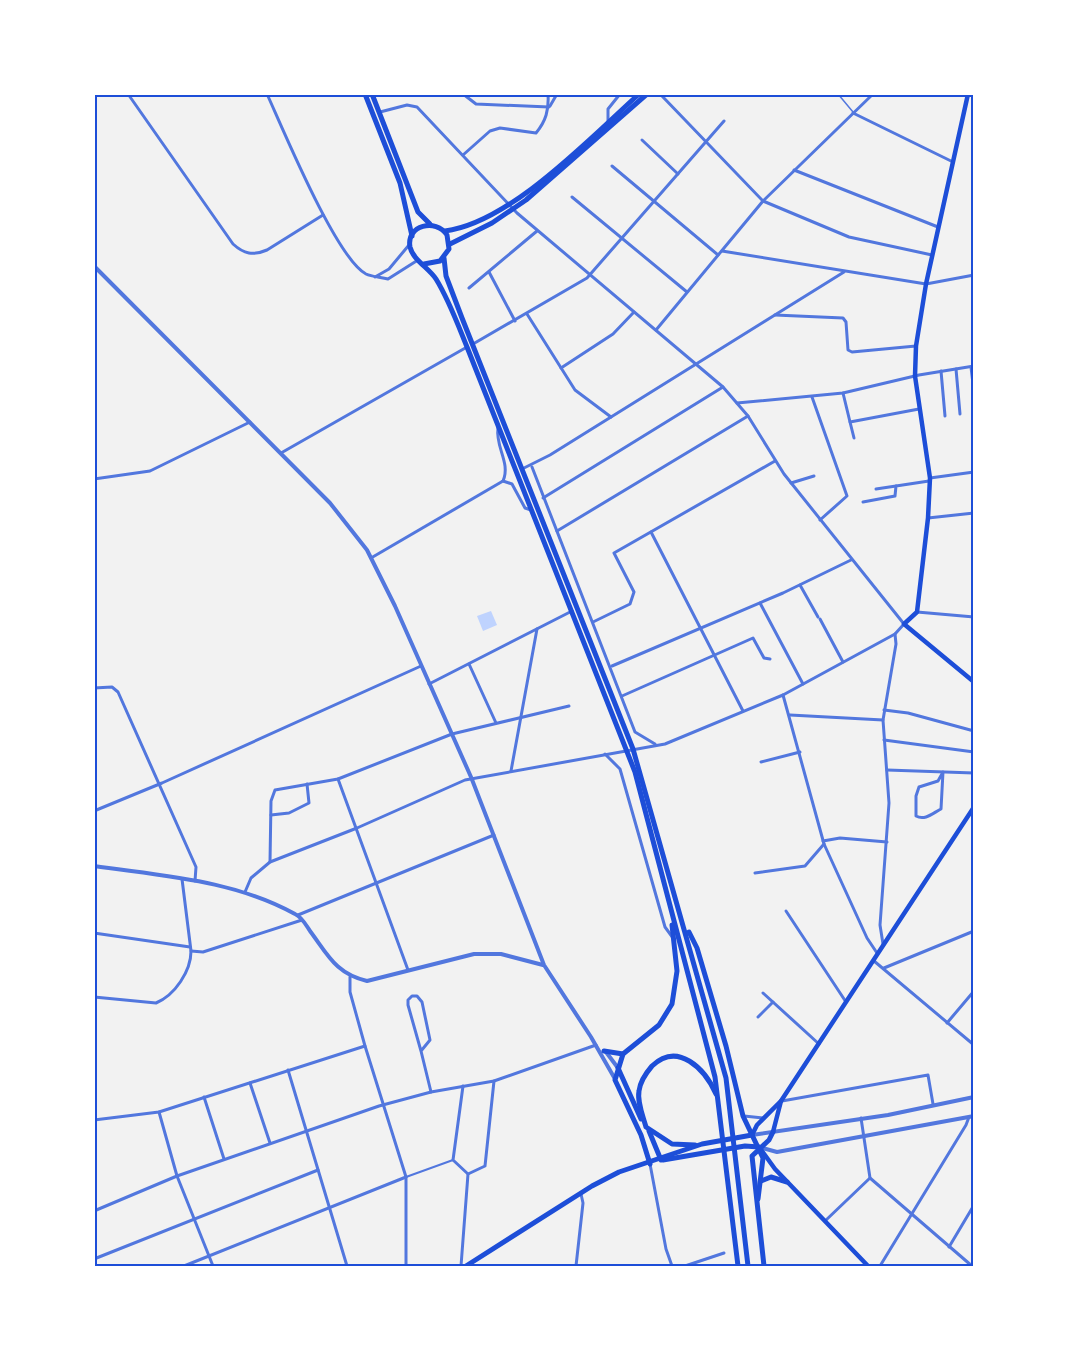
<svg xmlns="http://www.w3.org/2000/svg" width="1068" height="1361" viewBox="0 0 1068 1361" font-family="Montserrat,sans-serif">
	<rect width="100%" height="100%" fill="#f2f2f2"/>
	<path fill="#bfd3fe" d="M491,611L497,625L483,631L477,616Z"/>
	<g fill="none" stroke-linecap="round" stroke-linejoin="round">
		<path stroke="#5277de" stroke-width="1.5" d="M838,94L853,112"/>
		<g stroke="#5277de" stroke-width="2">
			<path d="M406,1177L453,1160"/>
			<path d="M557,1265H576"/>
		</g>
		<g stroke="#5277de" stroke-width="3">
			<path d="M128,94L233,244C244,254 253,256 267,250L323,215"/>
			<path d="M267,94C283,129 336,258 366,274C372,277 381,277 388,279L418,260"/>
			<path d="M463,94L476,104L549,107"/>
			<path d="M662,96L763,201L849,237L932,255"/>
			<path d="M550,106L557,94"/>
			<path d="M853,113L951,161"/>
			<path d="M608,122V109L620,94"/>
			<path d="M642,140L678,174"/>
			<path d="M463,155L490,131L500,128L536,133C546,121 549,110 548,94"/>
			<path d="M612,166L718,255"/>
			<path d="M794,170L938,227"/>
			<path d="M572,197L687,292"/>
			<path d="M722,251L926,284L974,275"/>
			<path d="M489,272L515,321"/>
			<path d="M375,277L389,269L409,245"/>
			<path d="M469,288L537,231"/>
			<path d="M527,314L575,390L611,417"/>
			<path d="M775,315L843,318L846,322L848,350L852,352L916,346"/>
			<path d="M656,330L763,201L873,94"/>
			<path d="M473,344L587,278L724,121"/>
			<path d="M971,367L974,392"/>
			<path d="M561,368L613,334L634,312"/>
			<path d="M956,369L960,414"/>
			<path d="M941,371L945,416"/>
			<path d="M843,393L850,422L919,409"/>
			<path d="M812,397L847,496L820,520"/>
			<path d="M737,403L843,393L919,375L974,366"/>
			<path d="M850,422L854,438"/>
			<path d="M498,428C495,447 511,463 503,481"/>
			<path d="M281,453L467,347"/>
			<path d="M532,467L635,732L655,744"/>
			<path d="M522,469L550,455L844,272"/>
			<path d="M930,478L974,472"/>
			<path d="M94,479L150,471L250,422"/>
			<path d="M503,481L512,484L525,508L531,510"/>
			<path d="M791,483L814,476"/>
			<path d="M876,489L896,486"/>
			<path d="M543,498L723,387"/>
			<path d="M863,502L895,496L896,486L929,481"/>
			<path d="M928,518L974,513"/>
			<path d="M557,531L748,416"/>
			<path d="M651,532L743,711"/>
			<path d="M371,558L503,481"/>
			<path d="M800,585L818,617"/>
			<path d="M760,603L803,684"/>
			<path d="M917,612L974,617"/>
			<path d="M820,619L843,662"/>
			<path d="M593,622L630,604L634,592L614,553L775,461"/>
			<path d="M469,664L496,723"/>
			<path d="M612,666L783,593L851,560"/>
			<path d="M429,684L572,611"/>
			<path d="M94,688L112,687L118,692L196,867L195,881"/>
			<path d="M783,695L824,844L867,938L877,953"/>
			<path d="M622,696L753,638L764,658L770,659"/>
			<path d="M884,710L908,713L974,731"/>
			<path d="M790,715L883,720"/>
			<path d="M884,740L974,752"/>
			<path d="M605,754L620,769L665,927L673,938"/>
			<path d="M761,762L800,752"/>
			<path d="M887,770L974,773"/>
			<path d="M511,771L537,629"/>
			<path d="M943,772L941,809C933,813 925,821 916,816V796L919,787L938,781Z"/>
			<path d="M338,779L408,970"/>
			<path d="M94,811L162,783L421,666"/>
			<path d="M271,815L289,813L309,803L307,784"/>
			<path d="M823,841L840,838L887,842"/>
			<path d="M270,862L271,801L275,790L338,779L452,734L569,706"/>
			<path d="M755,873L805,866L824,844"/>
			<path d="M245,892L251,878L270,862L357,828L465,780L665,744L783,695L895,634L904,624L784,474L748,416L723,387L517,213L417,107L407,105L380,112"/>
			<path d="M786,911L846,1002"/>
			<path d="M298,915L494,835"/>
			<path d="M94,933L190,947"/>
			<path d="M883,944L880,925L889,803L883,720L896,644L895,634"/>
			<path d="M191,951L203,952L302,920"/>
			<path d="M874,961L974,1045"/>
			<path d="M884,968L974,931"/>
			<path d="M350,977V992L365,1046L406,1177V1266"/>
			<path d="M763,993L819,1044"/>
			<path d="M94,997L156,1003C175,995 191,971 191,951L182,879"/>
			<path d="M758,1017L773,1002"/>
			<path d="M947,1023L974,991"/>
			<path d="M421,1051L408,1005V1000L412,996H417L422,1002L430,1040L421,1051L431,1092"/>
			<path d="M288,1070L347,1266"/>
			<path d="M250,1083L270,1143"/>
			<path d="M204,1097L224,1159"/>
			<path d="M782,1101L928,1075L933,1104"/>
			<path d="M159,1112L177,1176L213,1266"/>
			<path d="M744,1116L763,1118"/>
			<path d="M861,1118L870,1178L972,1266"/>
			<path d="M94,1120L159,1112L365,1046"/>
			<path d="M650,1164L666,1249L672,1266"/>
			<path d="M468,1174L485,1166L494,1081"/>
			<path d="M94,1211L177,1176L379,1106L431,1092L494,1081L596,1045"/>
			<path d="M825,1221L870,1178"/>
			<path d="M949,1247L974,1205"/>
			<path d="M94,1259L318,1170"/>
			<path d="M184,1266L406,1177"/>
			<path d="M461,1266L468,1174L453,1160L463,1086"/>
			<path d="M576,1266L583,1203L581,1194"/>
			<path d="M685,1266L724,1253"/>
			<path d="M880,1266L966,1125L969,1117"/>
		</g>
		<g stroke="#5277de" stroke-width="4">
			<path d="M94,266L330,503L367,550L395,606L471,777L544,965L591,1037L615,1079"/>
			<path d="M94,866C162,876 234,880 295,914C302,917 306,925 310,931C328,955 336,974 367,981L474,954H501L543,965"/>
			<path d="M606,1052L618,1068"/>
			<path d="M752,1135L888,1115L974,1097"/>
			<path d="M759,1147L777,1152L974,1116"/>
		</g>
		<g stroke="#1d4ed8" stroke-width="4.5">
			<path d="M968,94L926,284L916,346L915,376L930,478L928,518L917,612L904,624L974,682"/>
			<path d="M773,1132L781,1101"/>
			<path d="M752,1135L757,1125L781,1101L974,807"/>
			<path d="M762,1151L775,1169L868,1266"/>
		</g>
		<g stroke="#1d4ed8" stroke-width="5">
			<path d="M365,94L400,183L412,236"/>
			<path d="M372,94L418,212L430,224"/>
			<path d="M445,231C510,223 590,138 639,94"/>
			<path d="M450,244L492,223L526,200L647,94"/>
			<path d="M444,258L446,276L462,318L633,749L726,1078L748,1266"/>
			<path d="M424,264L440,261L449,249L447,235C436,218 406,225 410,247C413,260 429,268 436,279C449,300 458,325 467,347L635,772L715,1077L738,1266"/>
			<path d="M689,932L697,948L726,1046L743,1116L763,1158L758,1199"/>
			<path d="M604,1051L623,1054"/>
			<path d="M618,1068L641,1119"/>
			<path d="M649,1131L661,1160"/>
			<path d="M695,1145L672,1144L646,1127C643,1116 637,1102 639,1091C640,1082 646,1073 652,1066C678,1041 705,1069 716,1094"/>
			<path d="M663,1160L745,1146L759,1147"/>
			<path d="M650,1164L641,1135L615,1080L623,1054L659,1025L672,1004L677,971L672,925"/>
			<path d="M761,1181L771,1177L787,1182"/>
			<path d="M466,1266L592,1186L619,1172L702,1144L752,1135"/>
			<path d="M764,1266L752,1156L769,1140L773,1132"/>
		</g>
	</g>
	<rect width="1068" height="1361" fill="none" stroke="#ffffff" stroke-width="192"/>
	<rect x="96" y="96" width="876" height="1169" fill="none" stroke="#1d4ed8" stroke-width="2"/>
</svg>
